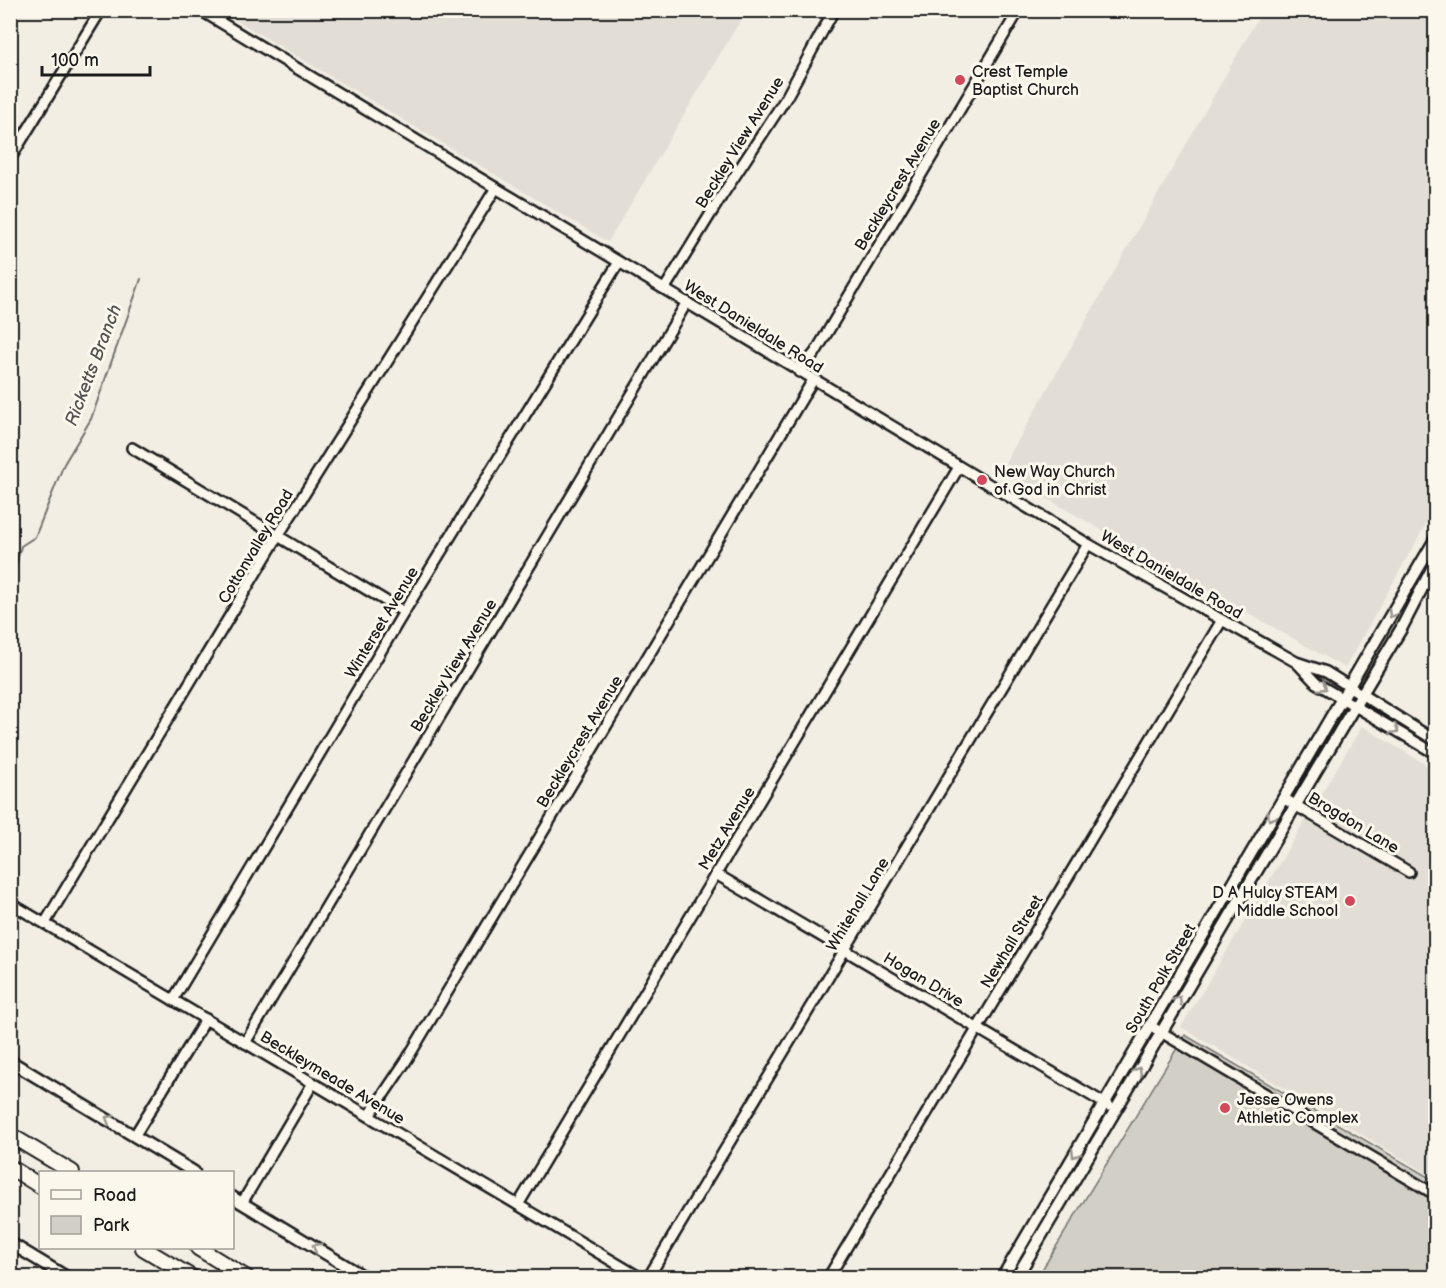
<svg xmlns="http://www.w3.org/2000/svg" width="1446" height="1288" viewBox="0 0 1446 1288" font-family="'Balsamiq Sans',sans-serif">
	<rect width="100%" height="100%" fill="#f2eee4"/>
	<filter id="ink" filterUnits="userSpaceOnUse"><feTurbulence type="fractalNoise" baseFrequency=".0167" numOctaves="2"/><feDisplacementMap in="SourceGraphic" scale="12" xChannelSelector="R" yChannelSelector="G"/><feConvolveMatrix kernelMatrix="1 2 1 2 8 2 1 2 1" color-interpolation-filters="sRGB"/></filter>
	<g filter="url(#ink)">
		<g fill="#e2ded5">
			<path d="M221,11H746L608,242Z"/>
			<path d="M1262,11H1435V508L1345,668L1000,472Z"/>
			<path d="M1362,726L1435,770V1178L1181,1027Z"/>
		</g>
		<path fill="#d2cfc6" stroke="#777671" stroke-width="1.5" d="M1185,1035L1435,1181V1277L1037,1278Z"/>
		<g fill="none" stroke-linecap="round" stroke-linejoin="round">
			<g stroke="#716f6b" stroke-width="2">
				<path d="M10,589L21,546L35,537L64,464L91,419L141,279"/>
				<path d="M10,598L18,622L10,642"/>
				<path d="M10,1275L11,1278"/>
			</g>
			<g stroke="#1c1c1c" stroke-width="14">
				<g id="minor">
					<path d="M200,10L1088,544L1296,662L1326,672L1436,741"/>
					<path d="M10,159L101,10"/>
					<path d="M665,288L721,197L786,98L834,10"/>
					<path d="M799,372L815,353L1019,10"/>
					<path d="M132,448L404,612"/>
					<path d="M1298,664L1316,683L1436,754"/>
					<path d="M1283,798L1409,872"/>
					<path d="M716,874L1109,1106"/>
					<path d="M10,903L641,1278"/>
					<path d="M45,923L278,536L496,188"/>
					<path d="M173,1000L404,612L619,262"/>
					<path d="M1149,1025L1436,1195"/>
					<path d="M245,1043L687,302"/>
					<path d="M369,1116L406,1061L813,380"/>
					<path d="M135,1135L206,1019"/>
					<path d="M242,1203L313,1083"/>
					<path d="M518,1205L959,467"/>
					<path d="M648,1278L1088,544"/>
					<path d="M828,1278L1222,620"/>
				</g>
			</g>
			<g stroke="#1c1c1c" stroke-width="15">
				<g id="major">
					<path d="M10,1061L194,1172"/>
					<path d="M232,1197L366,1278"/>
					<path d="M10,1243L68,1278"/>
					<path d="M1002,1278L1436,538"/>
					<path d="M1016,1278C1145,1062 1271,844 1401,629L1436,561"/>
				</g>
			</g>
			<g stroke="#1c1c1c" stroke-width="18">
				<g id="highway">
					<path d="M10,1135L72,1172"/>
					<path d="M10,1167L40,1186"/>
					<path d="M143,1248L193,1278"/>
					<path d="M198,1248L247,1278"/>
				</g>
			</g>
			<use href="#minor" stroke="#fbf7ec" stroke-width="9"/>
			<use href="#major" stroke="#fbf7ec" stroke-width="10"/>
			<use href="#highway" stroke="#fbf7ec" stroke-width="14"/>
		</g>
		<defs><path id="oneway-chevron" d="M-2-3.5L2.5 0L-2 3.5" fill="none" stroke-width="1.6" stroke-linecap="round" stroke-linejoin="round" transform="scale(1.5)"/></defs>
		<g stroke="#97948e">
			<use href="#oneway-chevron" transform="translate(1392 614) rotate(120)"/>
			<use href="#oneway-chevron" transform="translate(1323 687) rotate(32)"/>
			<use href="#oneway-chevron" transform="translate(1395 730) rotate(31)"/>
			<use href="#oneway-chevron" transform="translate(1271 817) rotate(121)"/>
			<use href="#oneway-chevron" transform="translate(1178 1000) rotate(-59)"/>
			<use href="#oneway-chevron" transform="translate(1138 1071) rotate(-61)"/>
			<use href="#oneway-chevron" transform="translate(109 1119) rotate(-149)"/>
			<use href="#oneway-chevron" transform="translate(1075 1154) rotate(121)"/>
			<use href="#oneway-chevron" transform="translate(316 1247) rotate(-149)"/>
		</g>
	</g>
	<g fill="#d1495b" stroke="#fbf7ec" stroke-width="2">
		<circle cx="960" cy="80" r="6"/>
		<circle cx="982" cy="480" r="6"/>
		<circle cx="1350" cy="901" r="6"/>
		<circle cx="1225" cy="1108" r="6"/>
	</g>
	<g text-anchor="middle" stroke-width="6" stroke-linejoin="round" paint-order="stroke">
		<g font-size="16" fill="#1c1c1c" stroke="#fbf7ec" text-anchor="start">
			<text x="972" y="77">Crest Temple<tspan x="972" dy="18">Baptist Church</tspan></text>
			<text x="994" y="477">New Way Church<tspan x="994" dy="18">of God in Christ</tspan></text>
			<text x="1338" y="898" text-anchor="end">D A Hulcy STEAM<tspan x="1338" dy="18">Middle School</tspan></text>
			<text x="1237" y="1105">Jesse Owens<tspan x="1237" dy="18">Athletic Complex</tspan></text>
		</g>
		<g font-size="16" fill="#1c1c1c" stroke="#fbf7ec">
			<text transform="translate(739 142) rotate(-58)" y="6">Beckley View Avenue</text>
			<text transform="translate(897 184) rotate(-59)" y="6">Beckleycrest Avenue</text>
			<text transform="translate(754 326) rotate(32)" y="6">West Danieldale Road</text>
			<text transform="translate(255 546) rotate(-59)" y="6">Cottonvalley Road</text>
			<text transform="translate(1172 574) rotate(30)" y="6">West Danieldale Road</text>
			<text transform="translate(381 622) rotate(-59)" y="6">Winterset Avenue</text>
			<text transform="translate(453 665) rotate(-59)" y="6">Beckley View Avenue</text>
			<text transform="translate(579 741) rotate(-59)" y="6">Beckleycrest Avenue</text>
			<text transform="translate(1354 822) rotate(31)" y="6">Brogdon Lane</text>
			<text transform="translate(726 828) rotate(-59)" y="6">Metz Avenue</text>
			<text transform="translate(857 904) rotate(-59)" y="6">Whitehall Lane</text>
			<text transform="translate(1011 941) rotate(-59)" y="6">Newhall Street</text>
			<text transform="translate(1160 978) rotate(-60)" y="6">South Polk Street</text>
			<text transform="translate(924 979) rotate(31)" y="6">Hogan Drive</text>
			<text transform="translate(333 1077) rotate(31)" y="6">Beckleymeade Avenue</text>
		</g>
		<g font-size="18" font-style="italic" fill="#545351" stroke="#fbf7ec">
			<text transform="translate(93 365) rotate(-69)" y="6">Ricketts Branch</text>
		</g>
	</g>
	<rect width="1446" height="1288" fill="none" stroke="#fbf7ec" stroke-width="36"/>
	<rect x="18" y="18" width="1410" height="1252" fill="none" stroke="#1c1c1c" stroke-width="2" filter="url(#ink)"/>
	<rect x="39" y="1171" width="195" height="78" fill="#fbf7ec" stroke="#a29f99" stroke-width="1.5"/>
	<rect x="51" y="1190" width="30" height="9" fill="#fbf7ec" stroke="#a29f99" stroke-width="1.5"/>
	<text x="93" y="1201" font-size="18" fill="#1c1c1c">Road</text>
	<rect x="51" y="1216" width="30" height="18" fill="#d2cfc6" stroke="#a29f99" stroke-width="1.5"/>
	<text x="93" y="1231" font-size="18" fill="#1c1c1c">Park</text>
	<path d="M42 66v9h108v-9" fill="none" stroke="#1c1c1c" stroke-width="3"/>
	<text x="51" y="66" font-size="18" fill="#1c1c1c" stroke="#fbf7ec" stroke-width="4.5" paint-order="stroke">100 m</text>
</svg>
